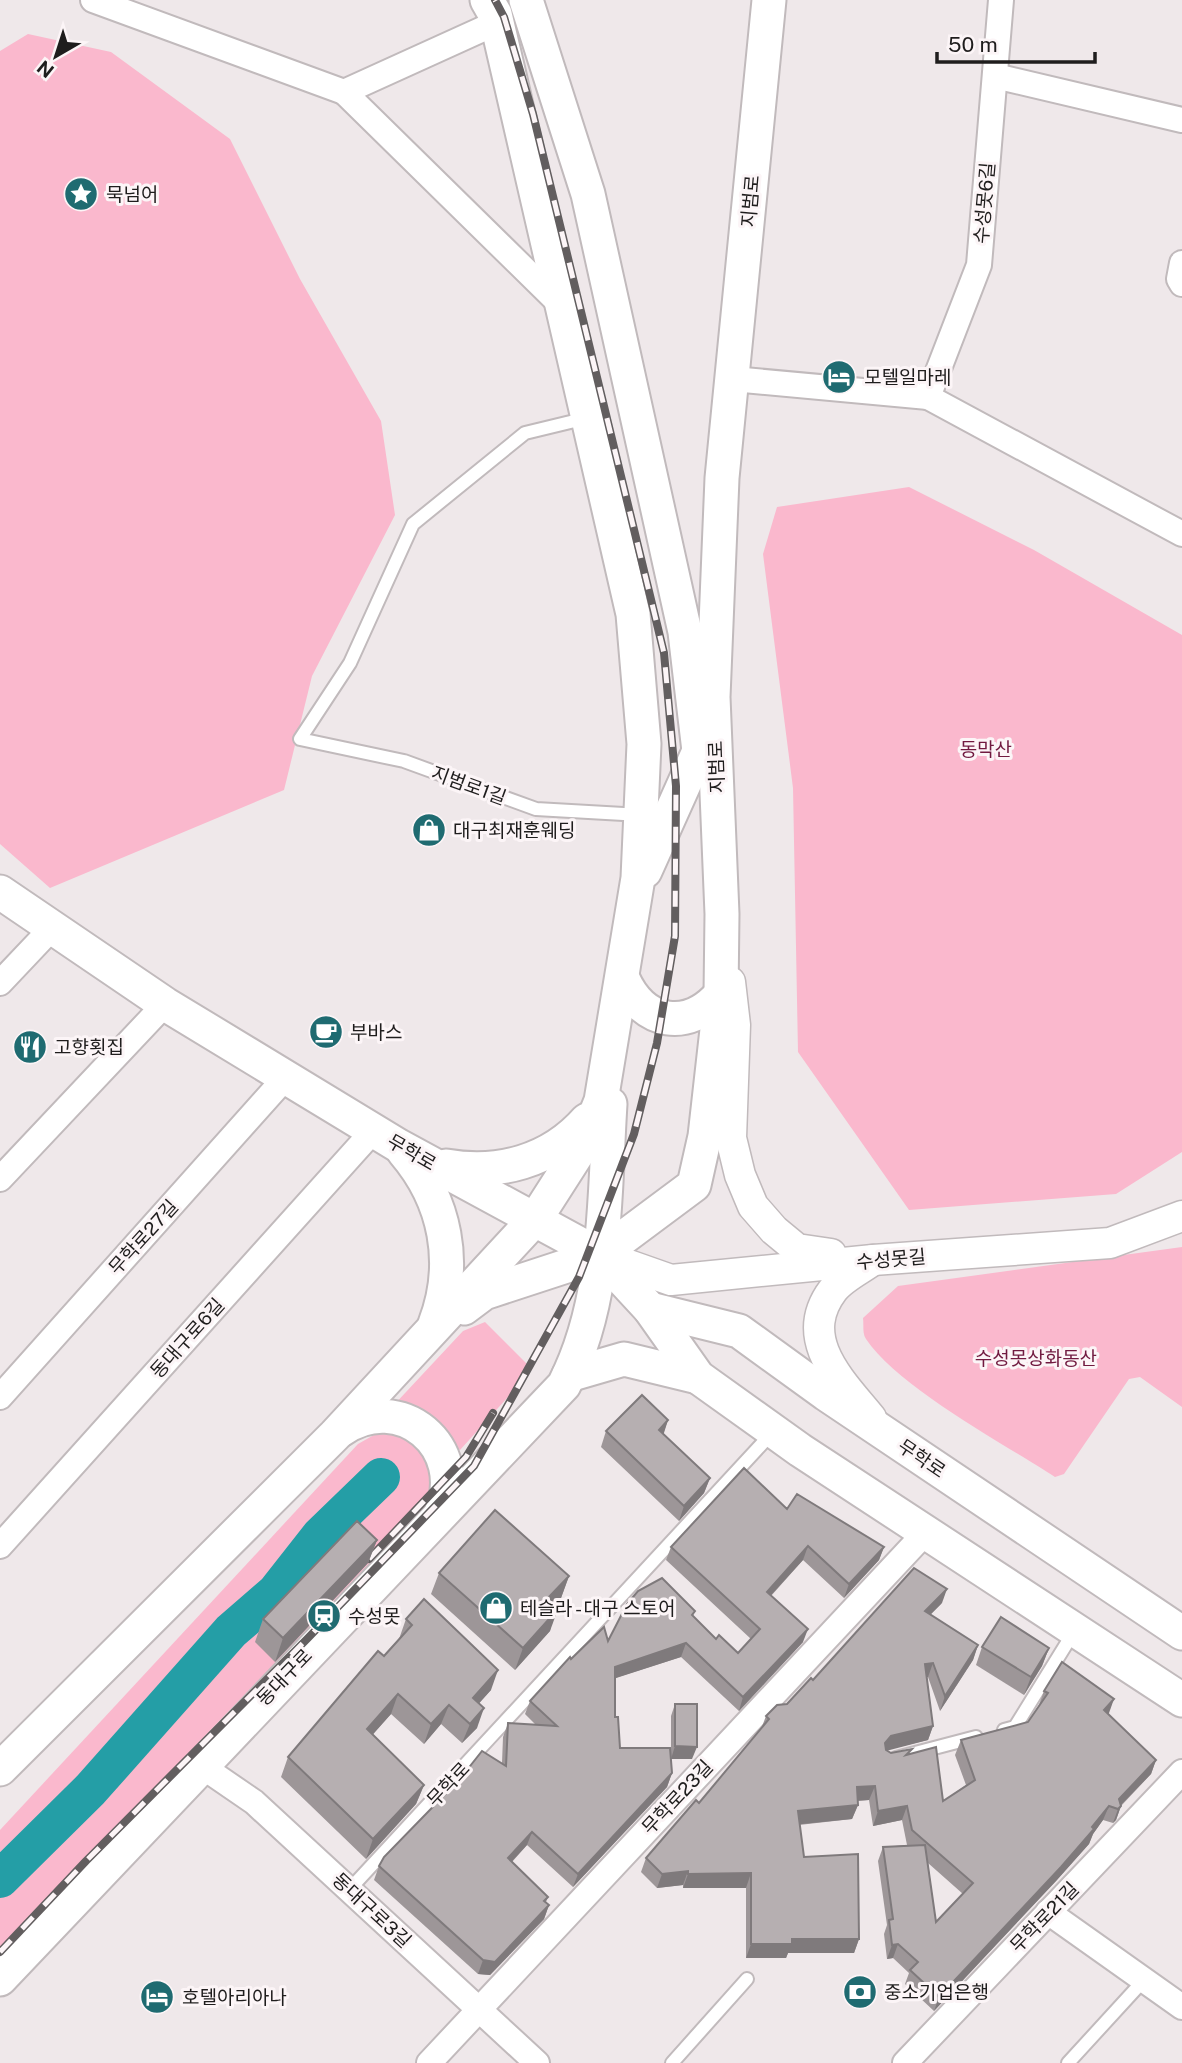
<svg xmlns="http://www.w3.org/2000/svg" width="1182" height="2063" viewBox="0 0 1182 2063" font-family="'Public Sans','Noto Sans KR',sans-serif">
	<rect width="100%" height="100%" fill="#efe8ea"/>
	<g fill="#fab8cd">
		<path d="M28,34L111,52L230,139L300,279L381,421L395,515L312,676L284,790L50,888L0,844V51Z"/>
		<path d="M909,487L1034,550L1182,635V1152L1116,1194L909,1210L798,1052L793,788L763,554L777,507Z"/>
		<path d="M1182,1247V1407L1140,1377L1129,1379L1064,1474L1055,1477C1004,1444 898,1387 866,1339C862,1333 864,1325 863,1318L898,1286Z"/>
		<path d="M485,1322L527,1364L516,1388L460,1450L418,1412L392,1407L463,1331Z"/>
		<path d="M381,1431L411,1434L437,1472L428,1505L0,1948V1830L358,1444Z"/>
	</g>
	<g fill="none" stroke-linecap="round" stroke-linejoin="round">
		<path stroke="#249ea6" stroke-width="38" d="M0,1879L90,1790L231,1631L276,1592L320,1536L381,1477"/>
		<g stroke="#c1babc" stroke-width="16">
			<g id="service">
				<path d="M587,418L525,433L413,524L350,663L300,739L404,761L536,809L641,815"/>
				<path d="M1004,1730L1015,1727L1075,1630"/>
				<path d="M896,1758L976,1737"/>
				<path d="M349,1890L772,1433"/>
				<path d="M672,2063L747,1979"/>
				<path d="M1068,2063L1144,1980"/>
			</g>
		</g>
		<g stroke="#c1babc" stroke-width="28">
			<g id="minor">
				<path d="M93,0L344,92L496,23"/>
				<path d="M995,76L1182,120"/>
				<path d="M344,92L562,306"/>
				<path d="M1182,263L1179,279L1182,284"/>
				<path d="M733,379L928,397L979,265L1001,0"/>
				<path d="M928,397L1182,534"/>
				<path d="M0,983L52,928"/>
				<path d="M0,1179L165,1004"/>
				<path d="M0,1397L286,1077"/>
				<path d="M0,1546L374,1130"/>
				<path d="M200,1765L254,1802L537,2063"/>
				<path d="M1048,1912L1182,2007"/>
				<path d="M429,2063L926,1532"/>
				<path d="M905,2063L1182,1772"/>
			</g>
		</g>
		<g stroke="#c1babc" stroke-width="33">
			<g id="tertiary">
				<path d="M730,982L735,1025L731,1138L740,1175L753,1206L774,1230L797,1249L831,1254"/>
				<path d="M600,1255L671,1280L873,1260L1110,1243L1182,1216"/>
				<path d="M871,1418C841,1381 796,1339 833,1290C842,1278 861,1269 873,1260"/>
			</g>
		</g>
		<g stroke="#c1babc" stroke-width="37">
			<g id="secondary">
				<path d="M526,0L588,194L685,632L699,751L645,871"/>
				<path d="M0,892L165,1004L399,1146L600,1255L650,1309L698,1377L800,1450L1182,1700"/>
				<path d="M623,979C644,1025 688,1032 721,994"/>
				<path d="M404,1152C446,1201 458,1264 435,1324"/>
				<path d="M446,1166C498,1175 550,1162 587,1120"/>
				<path d="M464,1308L484,1293L600,1255L694,1185L705,1136L721,994L722,914L713,697L722,478L769,0"/>
				<path d="M650,1309L739,1331L826,1394L1182,1633"/>
				<path d="M569,1375L624,1359L698,1377"/>
				<path d="M341,1430C400,1389 469,1447 441,1513"/>
				<path d="M0,1769L335,1435L536,1218L584,1143L601,1101L638,878L644,744L633,614L495,14L487,0"/>
				<path d="M0,1979L564,1385C608,1300 604,1197 610,1104"/>
			</g>
		</g>
		<use href="#service" stroke="#fff" stroke-width="12"/>
		<use href="#minor" stroke="#fff" stroke-width="24"/>
		<use href="#tertiary" stroke="#fff" stroke-width="30"/>
		<use href="#secondary" stroke="#fff" stroke-width="33"/>
		<g stroke="#625e5f" stroke-width="8">
			<g id="rail">
				<path d="M369,1559L466,1457L493,1413"/>
				<path d="M0,1952L86,1861L307,1639L474,1466L579,1277L634,1134L657,1043L675,936L676,786L664,653L533,114L504,17L495,0"/>
			</g>
		</g>
		<use href="#rail" stroke="#fcf5f7" stroke-width="5" stroke-dasharray="16" stroke-linecap="butt"/>
	</g>
	<g fill="#9d9698" fill-rule="evenodd">
		<path d="M668,1420L663,1434L710,1478L704,1493L679,1521L601,1447L606,1431Z"/>
		<path d="M787,1509L884,1547L879,1560L844,1598L803,1560L771,1596L803,1642L739,1711L681,1657L615,1678V1717L620,1748L671,1752V1716L675,1704L692,1759H671L672,1773L667,1787L573,1887L527,1845L512,1862L548,1897L546,1902L549,1905L544,1919L490,1975L478,1974L374,1880L379,1866L502,1763L503,1737L508,1723L536,1725L525,1714L530,1701L571,1659L608,1641L695,1611L693,1616L716,1639L738,1653L751,1639L666,1560L671,1547Z"/>
		<path d="M377,1540L368,1563L275,1662L255,1642L263,1619Z"/>
		<path d="M439,1573L569,1576L561,1598L554,1605L550,1631L515,1670L431,1594Z"/>
		<path d="M942,1603L930,1615L978,1645L973,1660L940,1711L928,1677H927L933,1726L928,1740L886,1750L891,1753L910,1754L943,1801L966,1785L955,1755L961,1740L1028,1722L1039,1705L1044,1691L1109,1713L1108,1714L1156,1760L1151,1774L1121,1806L1116,1820L1113,1823L1103,1820L1093,1834L1089,1844L1056,1881L934,2011L905,1984L909,1973L893,1958L887,1959L884,1934L887,1925L878,1861L883,1847L907,1845L902,1820L873,1826L869,1800L857,1801L858,1805L852,1819L799,1825L804,1857L859,1939L854,1953H788L786,1958H746V1888H683V1885L657,1888L641,1872L646,1858L699,1803L761,1729L766,1716L787,1704L813,1680ZM928,1863L963,1894L936,1922Z"/>
		<path d="M406,1619L491,1690L479,1703L477,1728L462,1743L441,1724L424,1744L391,1714L372,1735L424,1785L416,1804L366,1859L281,1777L288,1757L399,1639Z"/>
		<path d="M982,1647L1049,1648L1042,1666L1024,1695L976,1665Z"/>
	</g>
	<g fill="#7f7a7c">
		<path d="M668,1420L663,1436L659,1430Z"/>
		<path d="M710,1478L704,1493L679,1521L684,1506Z"/>
		<path d="M377,1540L368,1563L275,1662L283,1638Z"/>
		<path d="M808,1546L803,1560L762,1605L767,1592Z"/>
		<path d="M884,1547L879,1560L844,1598L849,1584Z"/>
		<path d="M569,1576L561,1598L539,1621L547,1599Z"/>
		<path d="M947,1589L942,1603L920,1625L925,1611Z"/>
		<path d="M558,1609L550,1631L515,1670L523,1648Z"/>
		<path d="M808,1629L803,1642L739,1711L743,1697Z"/>
		<path d="M686,1643L681,1657L610,1680L615,1667Z"/>
		<path d="M978,1645L973,1660L940,1711L945,1696Z"/>
		<path d="M1049,1648L1042,1666L1024,1695L1031,1677Z"/>
		<path d="M933,1663L928,1677L920,1679L925,1664Z"/>
		<path d="M498,1670L491,1690L466,1718L473,1698Z"/>
		<path d="M398,1694L391,1714L360,1749L367,1729Z"/>
		<path d="M1114,1699L1109,1713L1099,1724L1104,1710Z"/>
		<path d="M449,1705L441,1724L424,1744L431,1724Z"/>
		<path d="M484,1708L477,1728L462,1743L470,1724Z"/>
		<path d="M933,1726L928,1740L886,1751L885,1743L891,1736Z"/>
		<path d="M675,1746L697,1747L692,1759H671Z"/>
		<path d="M1156,1760L1151,1774L1117,1809L1119,1799Z"/>
		<path d="M672,1773L667,1787L573,1887L578,1874Z"/>
		<path d="M424,1785L416,1804L366,1859L373,1839Z"/>
		<path d="M875,1786L869,1800L852,1801L857,1787Z"/>
		<path d="M858,1805L852,1819L792,1825L798,1811Z"/>
		<path d="M907,1806L902,1820L873,1826L878,1811Z"/>
		<path d="M1109,1806L1103,1820L1093,1834L1089,1844L1056,1881L934,2011L939,1997L1092,1827Z"/>
		<path d="M1121,1806L1116,1820L1113,1823L1118,1809Z"/>
		<path d="M532,1832L527,1845L503,1871L508,1858Z"/>
		<path d="M688,1871L683,1885L657,1888L662,1874Z"/>
		<path d="M751,1873L746,1888H683L688,1874Z"/>
		<path d="M549,1905L544,1919L490,1975L478,1974L483,1960Z"/>
		<path d="M792,1939H859L854,1953H788L786,1958H746L751,1944Z"/>
		<path d="M898,1944L893,1958L887,1959L892,1945Z"/>
	</g>
	<g fill="#b6afb1" stroke="#7f7a7c" stroke-width="2">
		<path d="M642,1395L668,1420L659,1430L710,1478L684,1506L606,1431Z"/>
		<path d="M744,1468L787,1509L797,1494L884,1547L849,1584L808,1546L767,1592L808,1629L743,1697L686,1643L615,1667V1717H618L620,1748H670L672,1773L578,1874L532,1832L508,1858L548,1897L544,1901L549,1905L495,1962L483,1960L379,1866L384,1857L459,1780L482,1751L506,1766L508,1723L557,1726L530,1701L570,1657L571,1659L604,1627L608,1641L627,1604L638,1591L662,1578L695,1611L692,1615L716,1639L719,1635L738,1653L760,1629L671,1547Z"/>
		<path d="M495,1510L569,1576L547,1599L558,1609L523,1648L439,1573Z"/>
		<path d="M357,1521L377,1540L283,1638L263,1619Z"/>
		<path d="M914,1568L947,1589L925,1611L978,1645L945,1696L933,1663L925,1664L933,1726L891,1736L885,1743L886,1750L891,1753L912,1749L906,1755L936,1747L943,1801L975,1780L961,1740L1028,1722L1048,1693L1044,1691L1062,1662L1114,1699L1104,1710L1156,1760L1119,1799L1121,1806L1118,1809L1109,1806L1092,1827L1094,1829L1061,1867L939,1997L910,1970L918,1962L898,1944L892,1945L889,1920L893,1919L883,1847L925,1845L936,1922L973,1883L912,1830L907,1806L878,1811L875,1786L857,1787L858,1805L798,1811L804,1857L858,1854L859,1939H792V1944H751V1873L688,1874V1871L662,1874L646,1858L696,1800L699,1803L769,1719L766,1716L777,1705L787,1704L811,1678L813,1680Z"/>
		<path d="M424,1599L498,1670L473,1698L484,1708L470,1724L449,1705L431,1724L398,1694L367,1729L424,1785L373,1839L288,1757L378,1651L384,1656L412,1625L406,1619Z"/>
		<path d="M1001,1617L1049,1648L1031,1677L982,1647Z"/>
		<path d="M675,1704H697V1747L675,1746Z"/>
	</g>
	<defs>
		<g id="sight-disc" transform="scale(1.75)"><circle r="9.5" fill="#1f6b71" stroke="#fcf5f7"/><path d="M0-6L1.8-2.2L6-1.7L2.9 1.2L3.7 5.4L0 3.3L-3.7 5.4L-2.9 1.2L-6-1.7L-1.8-2.2Z" fill="#fff"/></g>
		<g id="hotel-disc" transform="scale(1.75)"><circle r="9.5" fill="#1f6b71" stroke="#fcf5f7"/><path d="M-6-4.5h1.5V1H6V5H4.5V3h-9V5H-6ZM-4 0a1.8 1.8 0 1 1 3.6 0ZM.5 0V-2.5h3Q6-2.5 6 0Z" fill="#fff"/></g>
		<g id="shop-disc" transform="scale(1.75)"><circle r="9.5" fill="#1f6b71" stroke="#fcf5f7"/><path d="M-5-2.5h2.3a2.7 3.5 0 0 1 5.4 0H5L5.5 6h-11ZM-1.5-2.5h3a1.5 2.3 0 0 0-3 0Z" fill="#fff"/></g>
		<g id="cafe-disc" transform="scale(1.75)"><circle r="9.5" fill="#1f6b71" stroke="#fcf5f7"/><path d="M-5.5-4.5H6V0H3Q3 3.5 0 3.5H-2.5Q-5.5 3.5-5.5 0ZM3-3.2v2h1.7v-2ZM-6 4.5H4V6H-6Z" fill="#fff"/></g>
		<g id="restaurant-disc" transform="scale(1.75)"><circle r="9.5" fill="#1f6b71" stroke="#fcf5f7"/><path d="M-5-6h1v4h1v-4h1v4h1v-4h1v5L-1.5 .5V6h-2V.5L-5-1ZM5-6V6H3V1.5H1.5Q1.5-4 5-6Z" fill="#fff"/></g>
		<g id="station-disc" transform="scale(1.75)"><circle r="9.5" fill="#1f6b71" stroke="#fcf5f7"/><path d="M-3-6H3Q5-6 5-4V2Q5 4 3 4L4.5 6H3L1.5 4h-3L-3 6H-4.5L-3 4Q-5 4-5 2V-4Q-5-6-3-6ZM-3.5-4v3h7v-3ZM-3.5 1v1.5H-2V1ZM2 1v1.5H3.5V1Z" fill="#fff"/></g>
		<g id="bank-disc" transform="scale(1.75)"><circle r="9.5" fill="#1f6b71" stroke="#fcf5f7"/><path d="M-6-4H6V4H-6ZM0-2.3a2.3 2.3 0 1 0 0 4.6a2.3 2.3 0 1 0 0-4.6Z" fill="#fff"/></g>
	</defs>
	<g fill-rule="evenodd">
		<use href="#sight-disc" x="81" y="194"/>
		<use href="#hotel-disc" x="839" y="377"/>
		<use href="#shop-disc" x="429" y="830"/>
		<use href="#cafe-disc" x="326" y="1032"/>
		<use href="#restaurant-disc" x="30" y="1047"/>
		<use href="#shop-disc" x="496" y="1608"/>
		<use href="#station-disc" x="324" y="1616"/>
		<use href="#bank-disc" x="860" y="1992"/>
		<use href="#hotel-disc" x="157" y="1997"/>
	</g>
	<g text-anchor="middle" stroke-width="6" stroke-linejoin="round" paint-order="stroke">
		<g font-size="19" fill="#1f1d1d" stroke="#fcf5f7" text-anchor="start">
			<text x="106" y="201">묵넘어</text>
			<text x="864" y="384">모텔일마레</text>
			<text x="453" y="837">대구최재훈웨딩</text>
			<text x="350" y="1039">부바스</text>
			<text x="54" y="1054">고향횟집</text>
			<text x="520" y="1615">테슬라 - 대구 스토어</text>
			<text x="348" y="1623">수성못</text>
			<text x="884" y="1999">중소기업은행</text>
			<text x="182" y="2004">호텔아리아나</text>
		</g>
		<g font-size="19" fill="#1f1d1d" stroke="#fcf5f7">
			<text transform="translate(750 201) rotate(-85)" y="7">지범로</text>
			<text transform="translate(984 203) rotate(-85)" y="7">수성못6길</text>
			<text transform="translate(716 767) rotate(-92)" y="7">지범로</text>
			<text transform="translate(469 785) rotate(20)" y="7">지범로1길</text>
			<text transform="translate(412 1152) rotate(30)" y="7">무학로</text>
			<text transform="translate(143 1237) rotate(-48)" y="7">무학로27길</text>
			<text transform="translate(891 1259) rotate(-5)" y="7">수성못길</text>
			<text transform="translate(187 1338) rotate(-48)" y="7">동대구로6길</text>
			<text transform="translate(922 1458) rotate(34)" y="7">무학로</text>
			<text transform="translate(284 1677) rotate(-46)" y="7">동대구로</text>
			<text transform="translate(448 1784) rotate(-47)" y="7">무학로</text>
			<text transform="translate(677 1797) rotate(-47)" y="7">무학로23길</text>
			<text transform="translate(372 1910) rotate(43)" y="7">동대구로3길</text>
			<text transform="translate(1044 1917) rotate(-46)" y="7">무학로21길</text>
		</g>
		<g font-size="19" fill="#711a40" stroke="#fcf5f7">
			<text x="986" y="756">동막산</text>
			<text x="1036" y="1365">수성못상화동산</text>
		</g>
	</g>
	<g transform="translate(56 56) rotate(219)" stroke="#fcf5f7" stroke-width="5" paint-order="stroke">
	<path d="M0-5L12 26L0 18L-12 26Z" fill="#1f1d1d"/>
	<text y="-10" font-size="19" font-weight="bold" text-anchor="middle" fill="#1f1d1d">N</text>
	</g>
	<path d="M937 52v10h158v-10" fill="none" stroke="#1f1d1d" stroke-width="3.5"/>
	<text x="948" y="52" font-size="21" fill="#1f1d1d" stroke="#fcf5f7" stroke-width="5" paint-order="stroke">50 m</text>
</svg>
